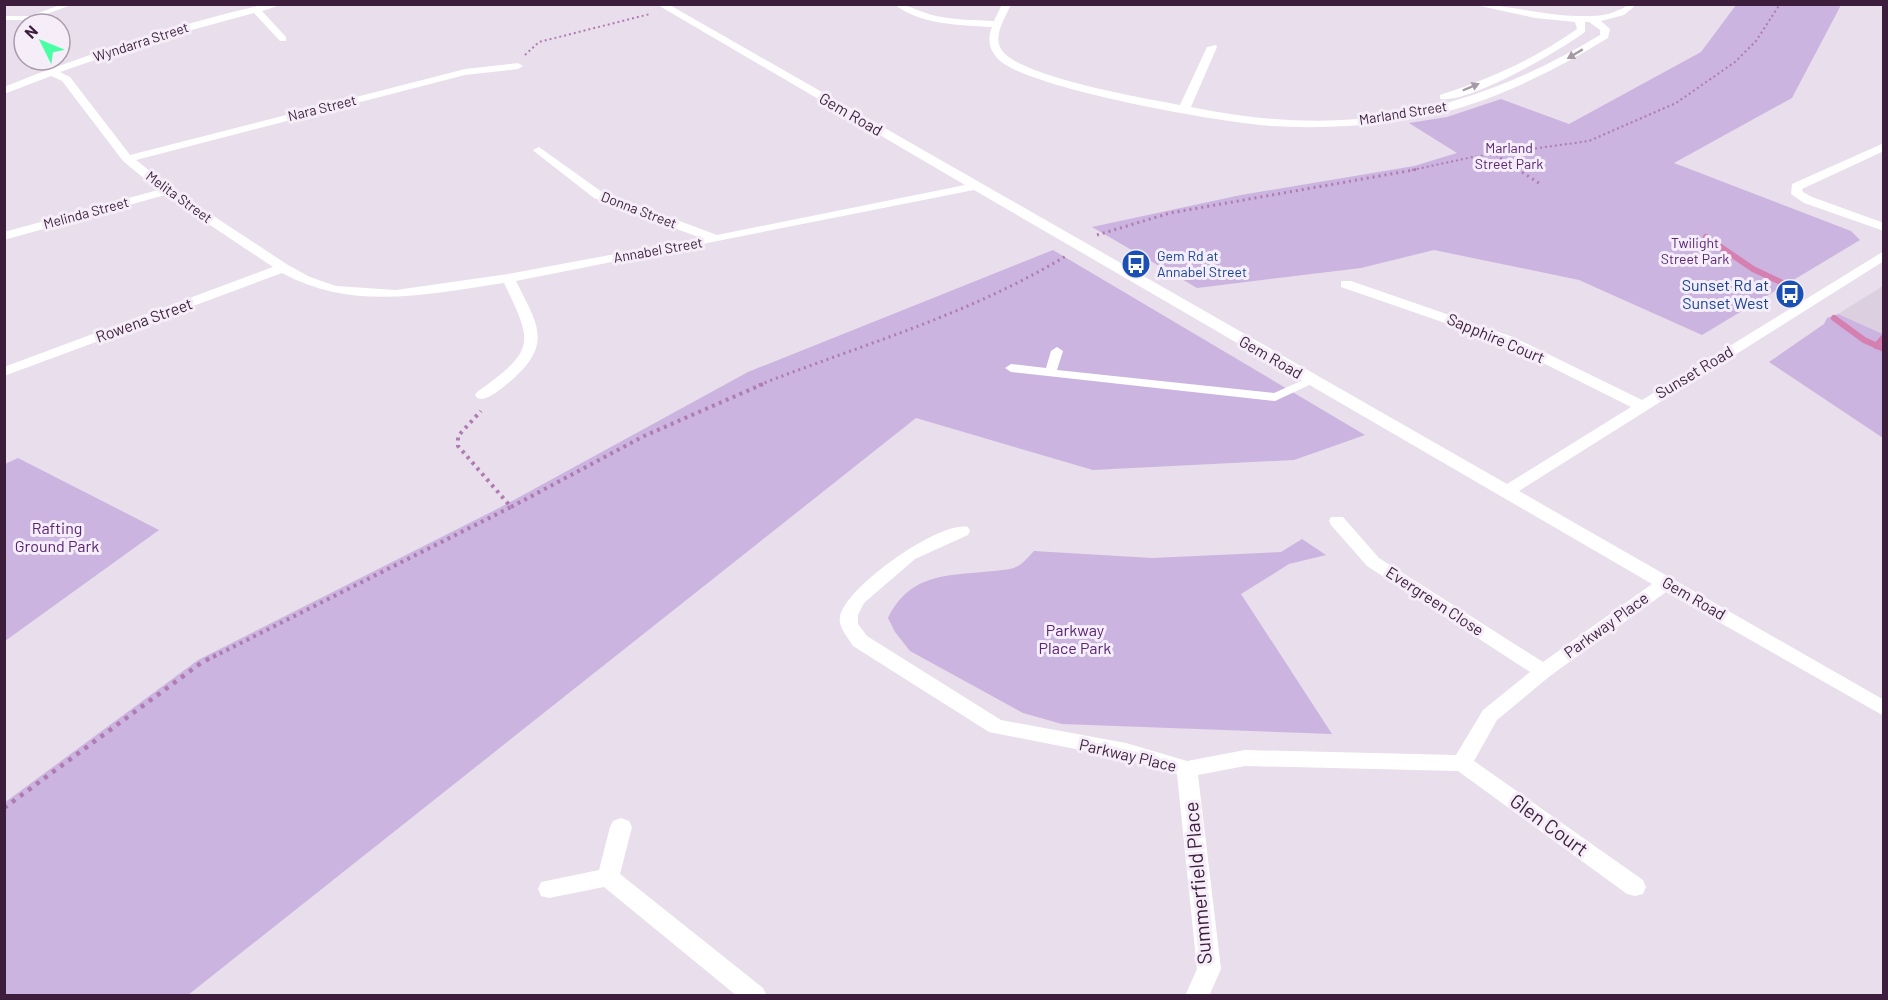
<svg xmlns="http://www.w3.org/2000/svg" width="1888" height="1000" viewBox="0 0 1888 1000" font-family="Barlow,sans-serif">
	<rect width="100%" height="100%" fill="#e9deeb"/>
	<path fill="#dccfdf" d="M1883,286V334L1838,314Z"/>
	<g fill="#cbb4df">
		<path d="M1736,5H1841L1792,98L1674,163L1851,231L1860,240L1702,335L1579,280L1434,250L1361,268L1197,288L1092,227L1241,195L1414,166L1457,153L1409,123L1447,117L1501,99L1569,124L1701,52Z"/>
		<path d="M1053,250L1365,435L1294,460L1093,470L916,418L188,995H5L4,803L198,660L501,507L748,372Z"/>
		<path d="M1838,314L1883,334V438L1769,362L1824,324L1827,318Z"/>
		<path d="M18,458L159,530L5,641V464Z"/>
		<path d="M1302,539L1326,555L1289,564L1241,594L1332,734L1062,724L1023,713L910,651L895,632L888,618C911,572 948,576 993,571C1000,570 1010,570 1016,567C1023,564 1029,556 1034,551L1152,558L1281,552Z"/>
	</g>
	<g fill="none" stroke-linecap="round" stroke-linejoin="round">
		<g stroke="#d680b2" stroke-width="6">
			<path d="M1706,237L1753,269L1789,286"/>
			<path d="M1834,318L1864,340L1884,349"/>
			<path d="M1876,346L1884,337"/>
		</g>
		<g stroke="#af7bb2" stroke-width="2" stroke-dasharray="2 3" stroke-linecap="butt">
			<path d="M525,55L539,42L650,14"/>
			<path d="M1496,155L1520,170"/>
			<path d="M1412,170L1473,157L1589,141L1676,103L1735,62L1756,41L1780,4"/>
		</g>
		<g stroke="#af7bb2" stroke-width="3" stroke-dasharray="2 4" stroke-linecap="butt">
			<path d="M1517,169L1542,185"/>
			<path d="M1097,235L1170,213L1419,169"/>
			<path d="M759,385C866,343 966,316 1066,256"/>
		</g>
		<g stroke="#af7bb2" stroke-width="4" stroke-dasharray="3 4.5" stroke-linecap="butt">
			<path d="M511,507L644,436L763,384"/>
			<path d="M213,657L511,507L458,446V436L481,411"/>
		</g>
		<path stroke="#af7bb2" stroke-width="4.5" stroke-dasharray="4 6" stroke-linecap="butt" d="M4,808L201,663L216,655"/>
		<g fill="#fff" fill-rule="evenodd">
			<path d="M63,4H74L30,20H4V16H30Z"/>
			<path d="M1057,347L1063,351L1057,370L1274,393L1308,378L1312,377L1318,381L1275,401L1011,372L1005,368L1011,364L1046,368L1051,351Z"/>
		</g>
		<g fill="#fff" fill-rule="evenodd">
			<path d="M266,4H284L262,11L286,37V41H280L254,13L144,43L60,72L70,77L130,155L465,69L518,63L523,66L518,69L465,75L136,160L171,188L288,265L310,277L336,286L396,290L508,274L701,238L594,198L535,152L533,150L539,147L602,192L717,235L965,185L656,4H668L1507,484L1631,407L1503,343L1341,287V281H1351L1513,337L1642,400L1884,251V261L1519,491L1884,700V716L1666,592L1550,676L1497,720L1474,761L1643,880L1646,887L1643,894L1635,896L1627,894L1458,771L1245,766L1198,775L1221,969L1209,996H1185L1197,969L1177,774L1126,759L989,732L853,646C848,637 838,628 840,617C844,588 940,520 968,527L970,531L968,535L915,559L864,603L858,615V624L867,636L1001,720L1126,743L1187,761L1245,750L1456,755L1483,710L1530,672L1367,566L1331,525L1329,521L1331,517H1343L1379,558L1543,662L1652,584L974,190L516,281C536,322 554,343 513,379C504,386 493,397 482,399L477,398L475,395L477,392C535,350 534,345 504,283C427,294 354,312 282,273L4,376V367L273,267L165,195L4,240V232L158,190L123,161L62,81L51,76L4,94V87C89,53 176,25 266,4Z"/>
			<path d="M894,4C909,4 921,13 936,16C955,20 974,20 994,21L1002,4H1011C1006,17 994,33 1000,47C1011,76 1148,99 1180,105L1207,47L1216,45L1217,47L1191,107C1344,139 1467,115 1600,35V30L1589,22H1585V32C1561,50 1469,104 1440,99V95C1489,79 1535,59 1577,29L1575,22L1535,18L1471,4C1509,4 1545,17 1583,16C1594,16 1606,16 1616,11C1625,8 1627,4 1637,4L1624,15L1601,21L1610,29L1608,38C1547,75 1483,107 1412,119C1366,126 1318,129 1271,126C1223,123 1030,89 999,60C989,50 987,39 992,27C960,25 920,25 894,4Z"/>
			<path d="M1884,143V151L1802,189L1803,192L1812,197L1884,223V231L1804,203L1791,194L1792,184Z"/>
			<path d="M621,818L629,821L632,827L620,874L763,988L767,996H737L604,887L549,898L541,896L538,889L541,882L599,870L610,827L613,821Z"/>
		</g>
	</g>
	<defs><path id="oneway-solid" d="M-6-.8H1V-3.2L6.5 0L1 3.2V.8H-6Z" transform="scale(1.5)"/></defs>
	<g fill="#a79aa7">
		<use href="#oneway-solid" transform="translate(1575 54) rotate(149)"/>
		<use href="#oneway-solid" transform="translate(1471 87) rotate(-23)"/>
	</g>
	<defs>
		<g id="bus-disc" transform="scale(1.5)"><circle r="9.5" fill="#1a4fb4" stroke="#f5eef8"/><path d="M-5-6H5V4H4V6H2V4H-2V6H-4V4H-5ZM-3.5-4V0h7V-4ZM-3.5 1.2v1.5H-2V1.2ZM2 1.2v1.5H3.5V1.2Z" fill="#fff"/></g>
	</defs>
	<g fill-rule="evenodd">
		<use href="#bus-disc" x="1136" y="264"/>
		<use href="#bus-disc" x="1790" y="294"/>
	</g>
	<g text-anchor="middle" stroke-width="6" stroke-linejoin="round" paint-order="stroke">
		<g font-size="14" fill="#3c1e3c" stroke="#f5eef8">
			<text transform="translate(141 42) rotate(-18)" y="5">Wyndarra Street</text>
			<text transform="translate(322 108) rotate(-14)" y="5">Nara Street</text>
			<text transform="translate(1403 113) rotate(-9)" y="5">Marland Street</text>
			<text transform="translate(179 197) rotate(36)" y="5">Melita Street</text>
			<text transform="translate(639 210) rotate(21)" y="5">Donna Street</text>
			<text transform="translate(86 213) rotate(-15)" y="5">Melinda Street</text>
			<text transform="translate(658 250) rotate(-10)" y="5">Annabel Street</text>
		</g>
		<g font-size="14" fill="#592576" stroke="#f5eef8">
			<text x="1509" y="153">Marland<tspan x="1509" dy="16">Street Park</tspan></text>
			<text x="1695" y="248">Twilight<tspan x="1695" dy="16">Street Park</tspan></text>
		</g>
		<g font-size="14" fill="#164399" stroke="#f5eef8" text-anchor="start">
			<text x="1157" y="261">Gem Rd at<tspan x="1157" dy="16">Annabel Street</tspan></text>
		</g>
		<g font-size="16" fill="#3c1e3c" stroke="#f5eef8">
			<text transform="translate(851 114) rotate(30)" y="6">Gem Road</text>
			<text transform="translate(144 320) rotate(-20)" y="6">Rowena Street</text>
			<text transform="translate(1496 338) rotate(23)" y="6">Sapphire Court</text>
			<text transform="translate(1271 357) rotate(30)" y="6">Gem Road</text>
			<text transform="translate(1694 372) rotate(-31)" y="6">Sunset Road</text>
			<text transform="translate(1694 598) rotate(30)" y="6">Gem Road</text>
			<text transform="translate(1435 601) rotate(33)" y="6">Evergreen Close</text>
			<text transform="translate(1606 625) rotate(-36)" y="6">Parkway Place</text>
			<text transform="translate(1128 755) rotate(13)" y="6">Parkway Place</text>
		</g>
		<g font-size="16" fill="#164399" stroke="#f5eef8" text-anchor="end">
			<text x="1769" y="291">Sunset Rd at<tspan x="1769" dy="18">Sunset West</tspan></text>
		</g>
		<g font-size="16" fill="#592576" stroke="#f5eef8">
			<text x="57" y="534">Rafting<tspan x="57" dy="18">Ground Park</tspan></text>
			<text x="1075" y="636">Parkway<tspan x="1075" dy="18">Place Park</tspan></text>
		</g>
		<g font-size="20" fill="#3c1e3c" stroke="#f5eef8">
			<text transform="translate(1549 825) rotate(36)" y="7">Glen Court</text>
			<text transform="translate(1198 883) rotate(-95)" y="7">Summerfield Place</text>
		</g>
	</g>
	<rect width="1888" height="1000" fill="none" stroke="#3c1e3c" stroke-width="12"/>
	<g transform="translate(42 42) rotate(313)"><circle r="28" fill="#f5eef8" stroke="#ab9bad" stroke-width="1.5"/>
	<path d="M0-4.5L10 22L0 15L-10 22Z" fill="#49fea4"/>
	<text y="-9" font-size="16" font-weight="bold" text-anchor="middle" fill="#3c1e3c">N</text>
	</g>
</svg>
